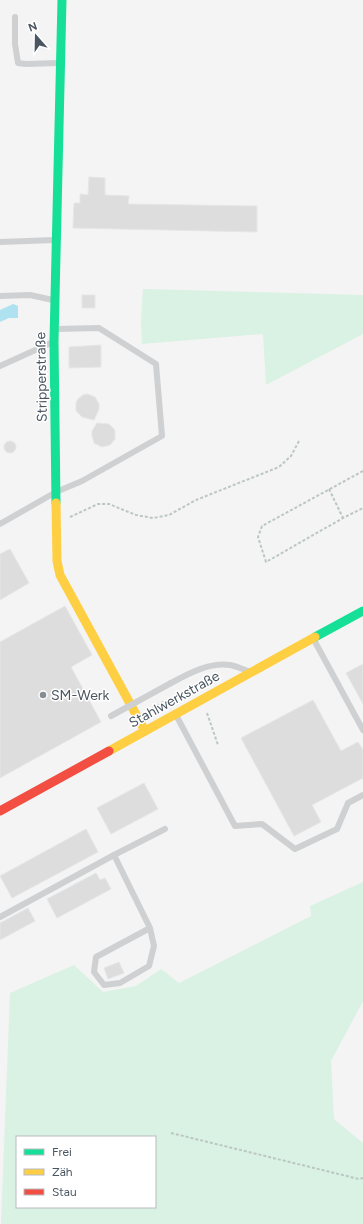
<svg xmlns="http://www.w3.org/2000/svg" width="363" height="1224" viewBox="0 0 363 1224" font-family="Figtree,sans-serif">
	<rect width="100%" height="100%" fill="#f4f4f4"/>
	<g fill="#d9f2e3" fill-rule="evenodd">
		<path d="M143,289L363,295V334L266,385L263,334L142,344L141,322Z"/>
		<path d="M363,882V1001L331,1061L334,1119L363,1143V1224H1L10,993L74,965L103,992L136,986L161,969L179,983L311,916L310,906ZM17,1137H155V1207H17Z"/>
	</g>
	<path fill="#aee2f0" d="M13,304L18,306V318H9L0,322V310Z"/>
	<g fill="#ddddde" stroke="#e5e6e7">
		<path d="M89,177L105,178V195L129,196L128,204L257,206V232L73,228L74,203H80V194L88,195Z"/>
		<rect x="82" y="295" width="13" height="13"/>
		<path d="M101,345V367L69,368V347Z"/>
		<path d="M87,394L95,397L99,404V409L94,420L82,417L76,411V403L78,399L83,395Z"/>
		<path d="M97,423L109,424L115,430V439L110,445L102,447L94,443L92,435V431Z"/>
		<circle cx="10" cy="447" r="6"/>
		<path d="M10,549L29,583L0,600V554Z"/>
		<path d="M65,606L92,655L71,667L101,722L0,778V642Z"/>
		<path d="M363,664V704L346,673Z"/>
		<path d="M313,700L341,751L358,742L363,750V778L312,805L321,822L294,836L241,738Z"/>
		<path d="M144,783L158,809L111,834L97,808Z"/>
		<path d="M86,829L98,852L12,898L0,876Z"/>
		<path d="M96,873L100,880L105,878L111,889L57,918L47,899Z"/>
		<path d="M28,908L35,921L0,940V923Z"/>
		<path d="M119,962L124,973L108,979L104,968Z"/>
	</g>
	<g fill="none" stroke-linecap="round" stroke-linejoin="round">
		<g stroke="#bcc7c4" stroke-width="2" stroke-dasharray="3 2" stroke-linecap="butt">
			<path d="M363,471L262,526L258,537L266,562L343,518L363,508"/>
			<path d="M329,489L343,518"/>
			<path d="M70,517L98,504H109L136,515L153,518L169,515L196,500L279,467L291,456L299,441"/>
			<path d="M148,711L165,701L175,698"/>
			<path d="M207,713L218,745"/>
			<path d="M171,1133L359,1179L363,1178"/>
		</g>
		<g stroke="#ced0d2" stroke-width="6">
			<path d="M15,17V44L18,63L26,64L59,63"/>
			<path d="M0,242L54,240"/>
			<path d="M0,296L30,295L53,300"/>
			<path d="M0,366L53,342"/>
			<path d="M0,524L56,492L82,481L162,436L156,364L99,328L56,329"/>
			<path d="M314,640L363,730"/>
			<path d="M171,683C188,674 209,662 230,665C236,666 242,669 248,671"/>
			<path d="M176,715L235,826L262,824L295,849L337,829L348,803L363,795"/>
			<path d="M114,855L150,928L154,946L149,966L120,983L104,985L94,972L96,957L150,928"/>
			<path d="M0,917L114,855L165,829"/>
		</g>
		<g stroke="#16e098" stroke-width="9">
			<path d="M56,503L54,341L62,0"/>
			<path d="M315,637L363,611"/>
		</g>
		<g stroke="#ffcf43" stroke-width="9">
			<path d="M56,503L57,561L60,575L145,731"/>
			<path d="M109,751L315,637"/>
		</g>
		<path stroke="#f24e42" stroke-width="9" d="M0,811L109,751"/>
		<path stroke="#ced0d2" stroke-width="6" d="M111,716L171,683"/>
	</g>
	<circle fill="#868d94" stroke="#fff" stroke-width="1.5" cx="43" cy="695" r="4"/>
	<g text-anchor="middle" stroke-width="3" stroke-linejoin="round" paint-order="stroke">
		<g font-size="14" fill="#4a5661" stroke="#fff">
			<text transform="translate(41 377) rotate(-91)" y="5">Stripperstraße</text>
			<text transform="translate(174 699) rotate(-29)" y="5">Stahlwerkstraße</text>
		</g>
		<g font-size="14" fill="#4a5661" stroke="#fff" text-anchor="start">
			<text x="51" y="700">SM-Werk</text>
		</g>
	</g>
	<rect x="16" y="1136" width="140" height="72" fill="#ffffff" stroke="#b7bbc0"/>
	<rect x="24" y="1149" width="20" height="6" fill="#16e098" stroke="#b7bbc0"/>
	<text x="52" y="1156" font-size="12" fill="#4a5661">Frei</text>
	<rect x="24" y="1169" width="20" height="6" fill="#ffcf43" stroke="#b7bbc0"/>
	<text x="52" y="1176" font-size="12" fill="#4a5661">Zäh</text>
	<rect x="24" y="1189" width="20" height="6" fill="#f24e42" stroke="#b7bbc0"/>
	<text x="52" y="1196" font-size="12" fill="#4a5661">Stau</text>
	<g transform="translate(36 36) rotate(340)" stroke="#ffffff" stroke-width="3" paint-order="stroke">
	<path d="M0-3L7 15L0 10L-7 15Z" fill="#4a5661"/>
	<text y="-6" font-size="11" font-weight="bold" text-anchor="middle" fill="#4a5661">N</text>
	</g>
</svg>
